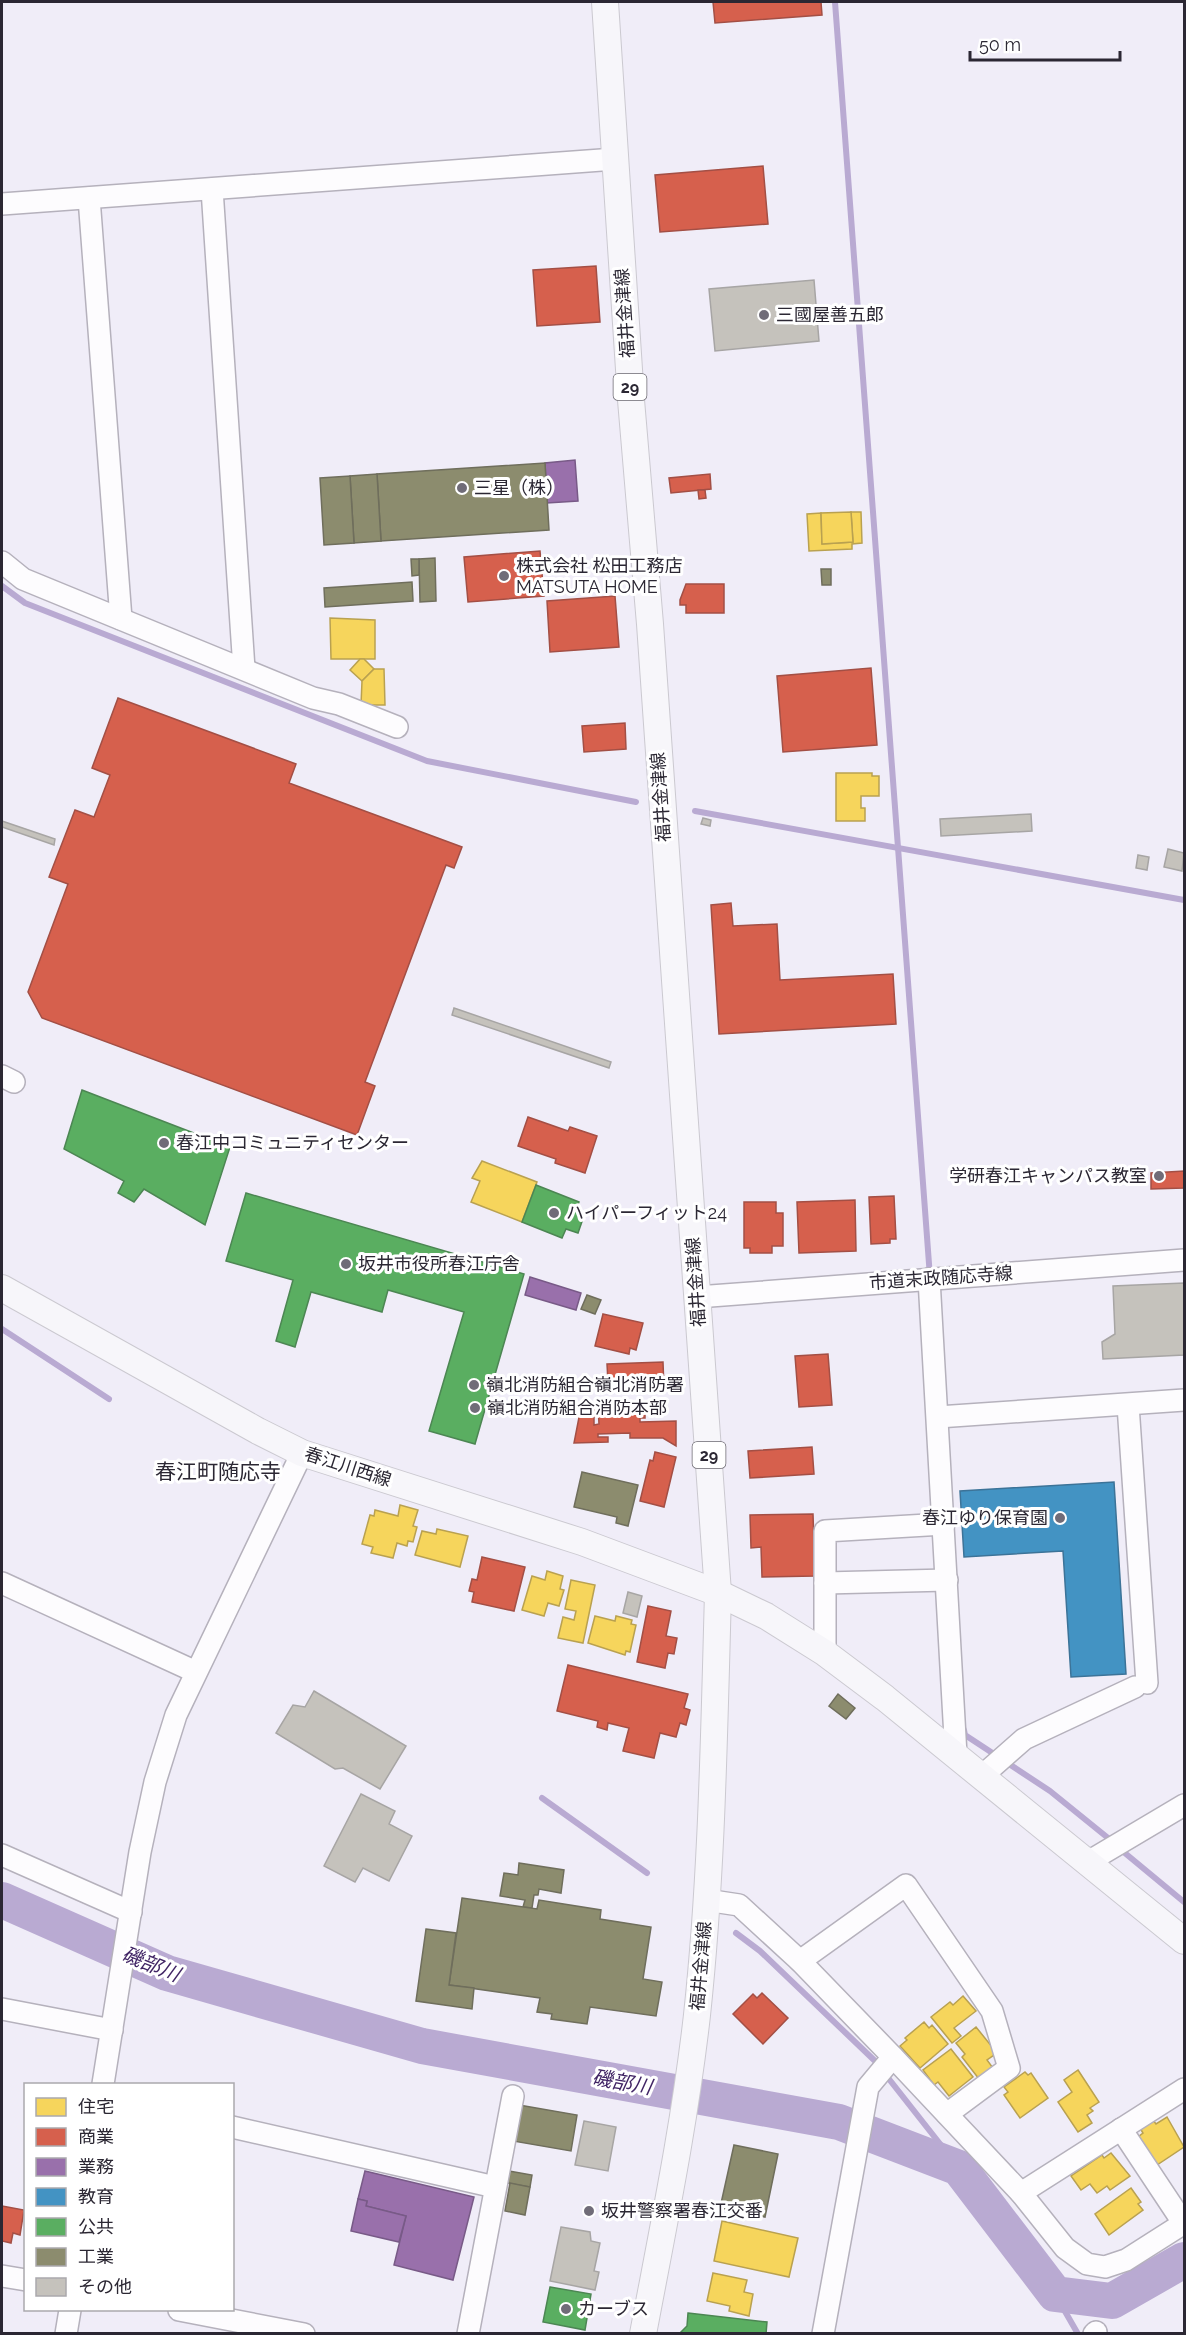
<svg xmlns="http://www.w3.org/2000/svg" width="1186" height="2335" viewBox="0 0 1186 2335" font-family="Raleway,'Noto Sans JP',sans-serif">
	<rect width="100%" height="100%" fill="#f0edf8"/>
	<g fill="#f6d55c" stroke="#b9a150" stroke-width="1.5">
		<path d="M851,512H861L862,543L852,544V549L809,551L807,514L821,513L822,544L853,542Z"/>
		<path d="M851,512L853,542L822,544L821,513Z"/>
		<path d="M330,618L375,620V659H331Z"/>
		<path d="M360,659H364L374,669L362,681L350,670Z"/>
		<path d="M374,669H384L385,705H361L362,681Z"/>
		<path d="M836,773H872V776H879V796H861V808H865V821H836Z"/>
		<path d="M482,1161L537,1182L522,1222L471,1202L480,1181L472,1178Z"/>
		<path d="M400,1505L418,1510L413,1526L417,1527L413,1542L408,1541L407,1546L397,1543L393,1558L371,1553L373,1547L362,1544L370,1515L374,1516L375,1510L398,1516Z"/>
		<path d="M437,1529L468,1536L460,1567L415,1555L422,1531L436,1534Z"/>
		<path d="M547,1571L563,1576L560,1589L564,1590L559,1606L548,1603L544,1616L522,1610L532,1576L545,1580Z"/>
		<path d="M571,1580L595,1585L583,1643L558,1638L563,1617L574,1620L576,1611L565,1609Z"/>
		<path d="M595,1616L615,1621L616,1616L632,1620L631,1624L636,1625L630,1652L626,1651L625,1655L588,1643Z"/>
		<path d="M963,1996L976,2011L954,2028L961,2036L952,2043L931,2017L950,2002L953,2005Z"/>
		<path d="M924,2022L929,2028L932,2025L948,2044L920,2068L900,2046L907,2040L905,2038Z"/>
		<path d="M976,2027L997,2053L987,2060L993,2068L979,2079L962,2057L965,2054L956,2043Z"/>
		<path d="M951,2049L973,2077L949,2096L938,2082L934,2085L923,2070Z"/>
		<path d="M1078,2070L1099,2102L1090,2108L1093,2111L1087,2115L1092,2123L1078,2132L1058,2102L1072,2092L1064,2080Z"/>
		<path d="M1025,2072L1028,2075L1031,2073L1048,2098L1020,2118L1004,2095L1008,2092L1004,2087Z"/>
		<path d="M1167,2117L1184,2147L1157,2165L1138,2137L1143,2133L1140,2128L1153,2120L1156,2124Z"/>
		<path d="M1111,2153L1130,2176L1110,2190L1107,2186L1097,2193L1090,2184L1081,2190L1071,2176L1102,2155L1104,2158Z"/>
		<path d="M1131,2188L1141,2202L1138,2204L1143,2210L1109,2235L1095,2214Z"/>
		<path d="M722,2221L798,2238L789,2277L714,2261Z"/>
		<path d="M713,2273L747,2280L744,2292L753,2294L749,2316L729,2311L730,2306L707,2301Z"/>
	</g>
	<g fill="#d6604d" stroke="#a34f45" stroke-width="1.5">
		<path d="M713,2H821L822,15L715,23Z"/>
		<path d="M763,166L768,224L660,232L655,175Z"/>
		<path d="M596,266L600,322L537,326L533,270Z"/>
		<path d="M710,474L711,489L671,493L669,478Z"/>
		<path d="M698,490H705L706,498L699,499Z"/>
		<path d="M540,551L544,596L468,602L464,557Z"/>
		<path d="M686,584H724V613H686V605H680V600Z"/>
		<path d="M615,596L619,647L550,652L547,601Z"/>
		<path d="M871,668L877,745L783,752L777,676Z"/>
		<path d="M118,698L296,764L289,783L462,847L454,868L446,865L365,1082L375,1086L357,1135L42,1018L28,992L68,884L49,877L75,810L94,817L110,775L92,768Z"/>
		<path d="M625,723L626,749L584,752L582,726Z"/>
		<path d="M731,903L733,926L777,924L780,980L893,974L896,1024L719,1034L711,905Z"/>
		<path d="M528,1117L568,1131L570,1127L597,1136L585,1173L555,1163L556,1159L518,1146Z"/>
		<path d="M1184,1171V1188L1151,1189V1173Z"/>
		<path d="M894,1196L896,1239H890V1243L871,1244L869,1197Z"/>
		<path d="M855,1200L856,1251L799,1253L797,1202Z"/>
		<path d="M744,1202H776V1213H783V1246H772V1253H750V1248H744Z"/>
		<path d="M603,1314L643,1323L636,1350L630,1348L629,1354L595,1346Z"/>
		<path d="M828,1354L832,1405L799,1407L795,1356Z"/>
		<path d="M663,1362L664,1389L631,1390L630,1381L608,1382L607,1364Z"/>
		<path d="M645,1404V1418H640V1422L676,1421V1446L663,1438H630V1433L598,1434V1437H608V1442L574,1443L581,1407H594V1425L599,1424L598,1405Z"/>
		<path d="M812,1447L814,1474L750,1478L748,1451Z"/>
		<path d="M655,1452L676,1457L664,1507L640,1501L650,1460L653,1461Z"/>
		<path d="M813,1514L815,1576L762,1577L761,1547L751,1548L750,1515Z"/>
		<path d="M482,1557L525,1567L514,1611L472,1602L474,1592L469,1591L472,1579L477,1580Z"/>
		<path d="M648,1606L671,1611L666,1636L677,1638L674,1654L668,1653L665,1668L637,1662Z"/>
		<path d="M568,1665L688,1694L684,1708L690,1710L686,1725L680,1723L676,1737L660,1733L654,1758L623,1751L629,1728L608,1723L607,1730L597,1727L598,1721L557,1711Z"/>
		<path d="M762,1993L788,2018L763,2044L733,2014L753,1994L757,1998Z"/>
		<path d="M2,2206L24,2210L20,2235L13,2233L11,2243L2,2241Z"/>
	</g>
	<g fill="#9970ab" stroke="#785a87" stroke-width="1.5">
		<path d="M575,460L578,501L547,503L545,463Z"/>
		<path d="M530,1277L581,1293L576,1310L525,1295Z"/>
		<path d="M365,2171L474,2197L453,2280L394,2265L406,2216L366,2206L367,2201L358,2199Z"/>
		<path d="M358,2199L367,2201L366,2206L406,2216L399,2242L351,2231Z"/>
	</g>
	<path fill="#4393c3" stroke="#3c7398" stroke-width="1.5" d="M1114,1482L1126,1674L1071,1677L1063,1551L964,1557L960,1491Z"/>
	<g fill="#5aae61" stroke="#4c8653" stroke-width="1.5">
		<path d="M82,1090L230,1147L205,1225L144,1189L134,1202L118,1193L124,1181L64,1149Z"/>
		<path d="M536,1185L579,1202L576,1210L585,1213L578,1233L566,1229L562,1238L522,1222Z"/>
		<path d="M246,1193L524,1274L475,1444L429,1431L464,1312L388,1290L382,1312L311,1292L295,1347L276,1341L293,1280L226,1261Z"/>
		<path d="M550,2287L591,2294L585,2330L543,2322Z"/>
		<path d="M688,2313L767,2322L766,2334H679L687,2326Z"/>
	</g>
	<g fill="#8c8c6e" stroke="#6f6e5c" stroke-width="1.5">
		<path d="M545,463L549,530L381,541L377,474Z"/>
		<path d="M377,474L381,541L354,543L350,476Z"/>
		<path d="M350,476L354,543L324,545L320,478Z"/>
		<path d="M435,558L436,601L420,602L419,559Z"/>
		<path d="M411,559H419V575L412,576Z"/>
		<path d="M821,569H831V585H822Z"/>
		<path d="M412,582L413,601L325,607L324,588Z"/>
		<path d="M587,1295L601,1300L595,1314L581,1309Z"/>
		<path d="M582,1472L638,1485L628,1526L616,1523L617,1517L574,1507Z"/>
		<path d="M838,1694L855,1708L846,1719L829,1706Z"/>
		<path d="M519,1863L564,1870L561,1893L539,1889L538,1895H534L532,1908L523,1907L525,1900L500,1896L504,1873L518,1875Z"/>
		<path d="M462,1898L537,1909L539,1900L601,1910L600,1919L651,1927L643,1979L662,1982L656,2016L590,2007L587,2024L551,2019L552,2014L537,2012L540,1998L449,1985Z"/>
		<path d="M426,1929L456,1933L449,1985L474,1988L472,2009L416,2001Z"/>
		<path d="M519,2105L577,2115L571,2151L513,2141Z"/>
		<path d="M734,2145L778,2154L765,2217L720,2208Z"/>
		<path d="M509,2171L532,2175L530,2187L507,2183Z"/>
		<path d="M510,2183L530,2187L525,2215L505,2211Z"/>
	</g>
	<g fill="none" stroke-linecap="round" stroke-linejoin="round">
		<g stroke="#b9aad2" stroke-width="6">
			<path d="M835,2L930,1277"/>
			<path d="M2,586L25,603L427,761L636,802"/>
			<path d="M695,811L1184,900"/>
			<path d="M2,1329L109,1399"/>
			<path d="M964,1730L965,1735L997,1756"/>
			<path d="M1006,1762L1050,1791L1113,1842"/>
			<path d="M542,1798L647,1873"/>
			<path d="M1120,1849L1184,1902"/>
			<path d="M736,1933L760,1951L874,2060L959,2168"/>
			<path d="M1055,2294L1078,2334"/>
		</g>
		<path stroke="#b9aad2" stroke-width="36" d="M2,1900L167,1973L422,2046L839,2122L959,2168L1055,2294L1112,2301L1184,2260"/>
	</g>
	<g fill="#c5c2bc" stroke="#a7a5a4" stroke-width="1.5">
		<path d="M814,280L819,341L715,351L709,289Z"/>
		<path d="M1031,814L1032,831L941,836L940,819Z"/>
		<path d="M703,818L711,820L710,826L701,824Z"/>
		<path d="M2,821L55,839L54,845L2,827Z"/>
		<path d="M1168,849L1184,853L1182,871L1164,867Z"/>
		<path d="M1138,855L1149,857L1147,870L1136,868Z"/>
		<path d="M454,1008L611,1062L609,1068L452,1015Z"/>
		<path d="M1184,1283V1355L1103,1359L1102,1342L1115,1334L1113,1286Z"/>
		<path d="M628,1592L642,1596L637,1617L623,1613Z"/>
		<path d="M314,1691L406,1746L380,1789L343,1768L335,1769L276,1733L293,1705L305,1707Z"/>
		<path d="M361,1794L395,1811L389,1824L412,1836L389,1881L363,1868L355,1882L324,1866Z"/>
		<path d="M584,2121L616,2127L608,2171L575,2165Z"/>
		<path d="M561,2227L590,2232L591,2241L600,2243L594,2271L599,2272L595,2290L550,2281Z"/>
	</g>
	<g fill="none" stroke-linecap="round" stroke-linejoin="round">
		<g stroke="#b5b1bc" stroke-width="24">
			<g id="minor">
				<path d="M212,189L244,669"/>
				<path d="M89,198L121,619"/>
				<path d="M2,204L615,159"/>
				<path d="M2,562L23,579L313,698L339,704L397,727"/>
				<path d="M2,1076L14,1082"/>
				<path d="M929,1279L956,1755"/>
				<path d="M697,1297L1184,1260"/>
				<path d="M1128,1405L1147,1683"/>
				<path d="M938,1417L1184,1400"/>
				<path d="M2,1583L196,1672"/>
				<path d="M825,1583L947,1580"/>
				<path d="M825,1653V1531L944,1524"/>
				<path d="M982,1776L1024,1739L1135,1687"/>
				<path d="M2,1855L131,1912"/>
				<path d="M1088,1862L1184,1805"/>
				<path d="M706,1900L739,1905L800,1961L893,2057L1021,2193L1065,2248L1087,2264L1105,2267L1126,2260L1184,2223"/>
				<path d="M800,1961L906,1885L992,2011L1009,2068L947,2114"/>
				<path d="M2,2009L112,2030"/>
				<path d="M103,2084L140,1852L155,1782L176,1715L302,1453"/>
				<path d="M232,2127L495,2187"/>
				<path d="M1121,2129L1184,2224"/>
				<path d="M1021,2193L1184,2089"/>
				<path d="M2,2276L26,2280"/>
				<path d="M179,2310L304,2334"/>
				<path d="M66,2334L70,2310"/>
				<path d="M468,2334L513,2096"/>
				<path d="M823,2334L868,2087L893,2057"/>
				<path d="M1094,2334L1096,2332"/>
			</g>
		</g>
		<g stroke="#cbc9d0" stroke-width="28">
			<g id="major">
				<path d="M605,2L631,400L650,624L718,1593C714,1734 712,1875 697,2015C685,2122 663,2228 643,2334"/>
				<path d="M2,1288L258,1431L302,1453L582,1542L718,1593L766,1616L825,1653L885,1698L1184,1941"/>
			</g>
		</g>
		<use href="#minor" stroke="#fdfcfe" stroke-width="21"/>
		<use href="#major" stroke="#f7f6fa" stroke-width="26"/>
	</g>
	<g fill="#706c78" stroke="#fff" stroke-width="2">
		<circle cx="764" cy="315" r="6"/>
		<circle cx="462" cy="488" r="6"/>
		<circle cx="504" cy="576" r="6"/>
		<circle cx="164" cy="1143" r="6"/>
		<circle cx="1159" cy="1176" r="6"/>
		<circle cx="554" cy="1213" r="6"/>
		<circle cx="346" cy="1264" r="6"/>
		<circle cx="474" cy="1385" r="6"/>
		<circle cx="475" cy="1408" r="6"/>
		<circle cx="1060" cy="1518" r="6"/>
		<circle cx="589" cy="2211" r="6"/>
		<circle cx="566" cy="2309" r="6"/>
	</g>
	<g text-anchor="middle" stroke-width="6" stroke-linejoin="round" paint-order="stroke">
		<g fill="#fff" stroke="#6b6870" stroke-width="1.5">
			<rect x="613.5" y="374" width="33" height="26" rx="4.5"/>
			<rect x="692.5" y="1442" width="33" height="26" rx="4.5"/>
		</g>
		<g font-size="16" font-weight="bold" fill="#2b2733">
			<text x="630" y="393">29</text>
			<text x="709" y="1461">29</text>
		</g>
		<g font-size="18" fill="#2b2733" stroke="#fff">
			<text transform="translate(625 313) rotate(-94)" y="6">福井金津線</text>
			<text transform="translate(661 797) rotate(-94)" y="6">福井金津線</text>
			<text transform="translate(941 1278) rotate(-4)" y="6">市道末政随応寺線</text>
			<text transform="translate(696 1282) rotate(-94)" y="6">福井金津線</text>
			<text transform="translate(348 1467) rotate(18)" y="6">春江川西線</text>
			<text transform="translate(701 1966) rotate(-85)" y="6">福井金津線</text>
		</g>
		<g font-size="18" fill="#2b2733" stroke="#fff" text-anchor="start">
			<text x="776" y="321">三國屋善五郎</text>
			<text x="474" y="494">三星（株）</text>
			<text x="516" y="572">株式会社 松田工務店<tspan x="516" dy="21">MATSUTA HOME</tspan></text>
			<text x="176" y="1149">春江中コミュニティセンター</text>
			<text x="1147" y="1182" text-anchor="end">学研春江キャンパス教室</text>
			<text x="566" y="1219">ハイパーフィット24</text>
			<text x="358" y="1270">坂井市役所春江庁舎</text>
			<text x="486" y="1391">嶺北消防組合嶺北消防署</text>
			<text x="487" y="1414">嶺北消防組合消防本部</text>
			<text x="1048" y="1524" text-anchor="end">春江ゆり保育園</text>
			<text x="601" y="2217">坂井警察署春江交番</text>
			<text x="578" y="2315">カーブス</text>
		</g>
		<g font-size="20" font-style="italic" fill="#412565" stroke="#fff">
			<text transform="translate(151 1964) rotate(22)" y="7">磯部川</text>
			<text transform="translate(622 2082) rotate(10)" y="7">磯部川</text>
		</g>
		<g font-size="21" fill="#2b2733" stroke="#fff">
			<text x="218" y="1479">春江町随応寺</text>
		</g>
	</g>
	<rect width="1186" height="2335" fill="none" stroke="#2b2733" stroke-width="6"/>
	<rect x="24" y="2083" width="210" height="228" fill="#ffffff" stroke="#aaa9ad" stroke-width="1.5"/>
	<rect x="36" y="2098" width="30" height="18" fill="#f6d55c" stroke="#aaa9ad" stroke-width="1.5"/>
	<text x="78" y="2113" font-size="18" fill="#2b2733">住宅</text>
	<rect x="36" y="2128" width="30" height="18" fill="#d6604d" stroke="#aaa9ad" stroke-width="1.5"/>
	<text x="78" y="2143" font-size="18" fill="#2b2733">商業</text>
	<rect x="36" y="2158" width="30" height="18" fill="#9970ab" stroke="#aaa9ad" stroke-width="1.5"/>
	<text x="78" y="2173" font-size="18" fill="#2b2733">業務</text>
	<rect x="36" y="2188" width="30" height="18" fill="#4393c3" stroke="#aaa9ad" stroke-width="1.5"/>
	<text x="78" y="2203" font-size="18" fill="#2b2733">教育</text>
	<rect x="36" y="2218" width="30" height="18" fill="#5aae61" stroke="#aaa9ad" stroke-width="1.5"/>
	<text x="78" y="2233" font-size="18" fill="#2b2733">公共</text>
	<rect x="36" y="2248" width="30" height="18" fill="#8c8c6e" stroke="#aaa9ad" stroke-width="1.5"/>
	<text x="78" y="2263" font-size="18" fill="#2b2733">工業</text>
	<rect x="36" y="2278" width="30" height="18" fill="#c5c2bc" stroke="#aaa9ad" stroke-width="1.5"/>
	<text x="78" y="2293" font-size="18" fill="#2b2733">その他</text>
	<path d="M970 51v9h150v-9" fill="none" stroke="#2b2733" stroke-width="3"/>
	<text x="979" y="51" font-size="18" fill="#2b2733" stroke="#ffffff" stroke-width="4.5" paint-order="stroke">50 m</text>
</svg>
